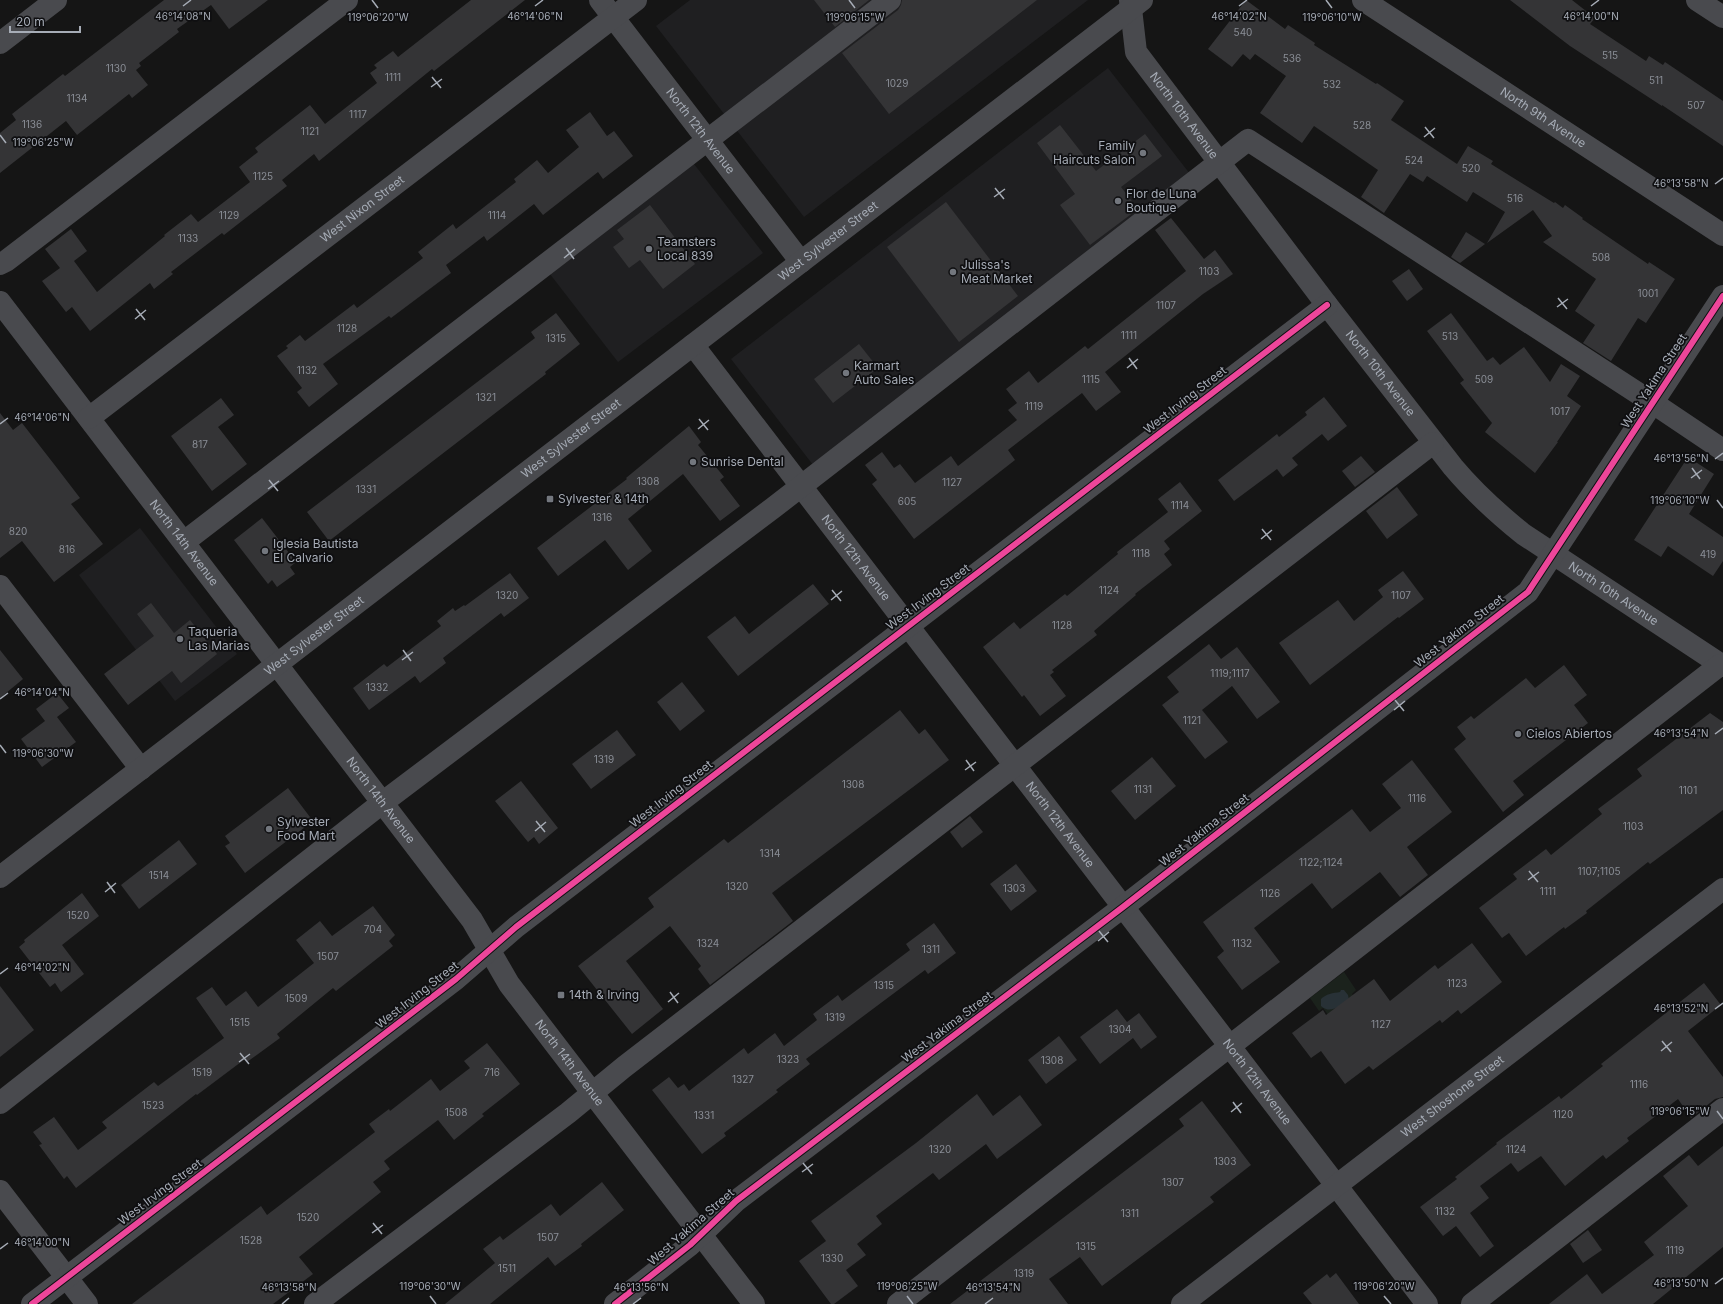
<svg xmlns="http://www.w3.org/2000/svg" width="1723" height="1304" viewBox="0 0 1723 1304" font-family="Inter,sans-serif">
	<rect width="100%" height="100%" fill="#151515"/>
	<g fill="#1f1f21">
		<path d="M690,0H1088L804,217L656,26Z"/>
		<path d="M1108,68L1197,183L820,474L731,359Z"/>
		<path d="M687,155L763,253L618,362L543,265Z"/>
		<path d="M140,528L237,654L175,701L79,575Z"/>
	</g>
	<path fill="#1b221c" d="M1344,972L1356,990L1352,994L1366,1013L1341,1032L1323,1008L1319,1011L1310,998Z"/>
	<path fill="#283136" d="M1341,990H1344L1348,995L1349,1000C1340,1005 1331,1015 1321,1006V999C1326,994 1333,993 1340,992Z"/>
	<g fill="#343436">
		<path d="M164,0H268L229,29L211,5L177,29L179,32L139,63L141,66L136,70L148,85L132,98L129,94L77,135L66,121L0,173V133L16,120L12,114L63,74L65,76Z"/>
		<path d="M471,0H525L434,71L432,69L319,161L314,154L282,180L287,186L224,235L222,233L171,272L173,274L154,289L150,283L90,331L72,307L66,312L42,281L60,268L45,249L71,229L87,251L74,261L97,292L165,236L164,235L191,214L198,222L250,182L239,167L258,152L255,148L310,105L325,124L377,83L370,73L377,68L374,65L393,51L398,57Z"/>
		<path d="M814,0H869L835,27Z"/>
		<path d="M902,0H1037L889,114L842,53L898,10L901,5Z"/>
		<path d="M1246,0L1285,29L1288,25L1315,43L1314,45L1376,84L1377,83L1404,101L1391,120L1457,164L1468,146L1493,161L1491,164L1554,203L1555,202L1563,208L1565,205L1583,218L1582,219L1648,264L1649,262L1675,279L1646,323L1638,318L1611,361L1583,343L1595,325L1575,311L1596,279L1543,242L1552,236L1533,210L1487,243L1505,212L1473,192L1467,202L1427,176L1423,182L1410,174L1384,213L1361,197L1378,170L1314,126L1302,143L1260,113L1286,76L1255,54L1250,60L1243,54L1232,67L1208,49Z"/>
		<path d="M1510,0H1572L1595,18L1590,24L1646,61L1649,56L1663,65L1665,62L1723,101V146L1662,105V106L1570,46Z"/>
		<path d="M590,112L607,136L614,131L633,156L603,179L598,172L543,215L534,204L487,241L484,236L446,265L451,273L391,318L389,316L323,364L338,384L309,407L297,392L302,388L277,356L288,348L286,346L300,335L305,341L354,304L357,308L423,258L418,252L453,224L456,229L516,182L514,179L537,160L548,173L579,147L566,130Z"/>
		<path d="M1060,125L1096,171L1145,134L1162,156L1121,187L1138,209L1090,245L1060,205L1075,194L1037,143Z"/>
		<path d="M946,202L1018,296L959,342L887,247Z"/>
		<path d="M650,205L695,264L663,289L640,260L629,268L613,247L624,239L617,230Z"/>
		<path d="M1171,218L1204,259L1215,250L1233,274L1203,294L1105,372L1121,392L1096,411L1082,393L1008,450L1015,460L914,539L872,484L877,480L865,465L882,452L894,468L900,464L915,483L951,456L958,466L1017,420L1008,410L1017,403L1006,389L1029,371L1038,383L1085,346L1088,349L1186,271L1155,230Z"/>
		<path d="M1466,232L1485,244L1460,263L1451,257Z"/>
		<path d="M1409,269L1423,289L1407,301L1392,281Z"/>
		<path d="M556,313L580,344L545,372L546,374L329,541L307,512L535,338L531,332Z"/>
		<path d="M1451,313L1487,361L1493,357L1500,365L1524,347L1550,382L1561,364L1580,376L1567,396L1581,406L1557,442H1558L1535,473L1485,432L1492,423L1460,383L1464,380L1427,331Z"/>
		<path d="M859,344L878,368L833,403L814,379Z"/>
		<path d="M1324,397L1347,426L1328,441L1322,434L1292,458L1298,465L1283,477L1277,469L1234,501L1218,480L1277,434L1279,437L1307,415L1305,412Z"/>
		<path d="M221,398L234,415L218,427L247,464L212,491L171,436Z"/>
		<path d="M0,413L13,430L22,423L57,468L80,498L71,504L103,544L54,582L22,541L0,558Z"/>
		<path d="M689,426L701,442L698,445L724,477L720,480L740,506L720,521L683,474L628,519L652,551L628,570L605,540L558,576L537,548L627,479L626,478Z"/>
		<path d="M1361,456L1375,472L1355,487L1342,471Z"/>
		<path d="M1688,457L1714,474L1689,514L1723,537V561L1713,576L1668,546L1661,557L1634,540Z"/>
		<path d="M1180,482L1202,511L1164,541L1170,549L1164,554L1172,565L1135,594L1136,595L1094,631L1097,635L1052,670L1054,672L1050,675L1066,696L1040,716L1024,695L1022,697L983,647L1014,622L1020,629L1065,594L1067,596L1118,554L1117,552L1168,512L1158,499Z"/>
		<path d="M1397,487L1418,515L1387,539L1366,511Z"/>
		<path d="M262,518L296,562L290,567L295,574L277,587L272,580L268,584L234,540Z"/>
		<path d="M1403,571L1424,599L1399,618L1398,617L1310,685L1279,643L1338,600L1354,621L1383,597L1378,590Z"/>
		<path d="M510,573L529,598L504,617L501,613L443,658L446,663L420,683L415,676L369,710L353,688L384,664L387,667L441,626L437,621L453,608L455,611L464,605L465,606Z"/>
		<path d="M813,584L829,604L738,676L707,637L735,616L749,634Z"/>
		<path d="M151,603L174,633L190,620L217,654L181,683L172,671L128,705L104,674L154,636L137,614Z"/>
		<path d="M1209,644L1221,659L1237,647L1280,702L1257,719L1232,686L1202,710L1228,742L1205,759L1162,705L1179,692L1167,677Z"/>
		<path d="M0,650L23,679L0,698Z"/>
		<path d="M1564,665L1587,695L1574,705L1588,723L1513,781L1524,795L1503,812L1454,749L1466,739L1457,727L1471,716L1474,719L1526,678L1535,688Z"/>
		<path d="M682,682L705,711L680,731L657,702Z"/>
		<path d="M57,693L69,708L57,717L76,742L42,767L21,739L45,721L36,709Z"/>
		<path d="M900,710L919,734L925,729L949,760L772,893L793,921L710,985L698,969L701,966L670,926L626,961L663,1009L632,1034L578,966L654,907L648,898L724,839L728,843Z"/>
		<path d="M1710,713L1723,722V810L1650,864L1648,862L1586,911L1587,913L1565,929L1564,927L1526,956L1509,933L1502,938L1479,908L1517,879L1513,874L1546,849L1551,855L1602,814L1598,809L1642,776L1637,769Z"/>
		<path d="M617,730L636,755L591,789L572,764Z"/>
		<path d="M1152,757L1176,786L1135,820L1111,791Z"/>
		<path d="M1412,760L1452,812L1407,847L1428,875L1400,897L1380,872L1332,909L1312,883L1254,928L1280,962L1242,990L1217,957L1224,951L1203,922L1352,809L1370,832L1401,808L1382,784Z"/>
		<path d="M521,781L558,828L539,844L534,837L528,842L495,801Z"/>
		<path d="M288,788L313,821L245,873L225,846L230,843L225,836Z"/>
		<path d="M970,816L983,832L962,848L950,832Z"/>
		<path d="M179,840L197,864L139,909L121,885Z"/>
		<path d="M1016,864L1037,891L1011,911L990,884Z"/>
		<path d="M82,893L99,916L62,945L84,974L61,992L55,983L50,987L19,947L25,942L24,940Z"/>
		<path d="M373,906L395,935L389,941L393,946L336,991L333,988L277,1034L280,1038L247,1062L245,1059L197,1095L196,1094L76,1188L67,1176L64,1179L39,1145L42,1144L33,1132L54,1117L78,1150L107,1128L102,1122L154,1082L158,1086L224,1038L196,998L212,987L226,1006L246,991L258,1007L314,963L296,940L320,921L332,936Z"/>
		<path d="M934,923L956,953L928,974L925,970L806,1059L810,1064L776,1090L778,1092L724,1133L726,1136L702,1154L652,1090L669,1077L678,1088L684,1084L689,1091L744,1048L748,1054L775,1033L784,1046L817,1020L813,1014L838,995L842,1001L910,950L906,944Z"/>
		<path d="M1472,943L1502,982L1461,1014L1458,1010L1442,1023L1440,1020L1373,1070L1369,1066L1345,1084L1321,1051L1311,1058L1292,1033L1323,1010L1326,1015L1374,979L1390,1001L1435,965L1438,969Z"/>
		<path d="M1704,983L1721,1005L1688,1031L1723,1077V1097L1715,1099L1691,1118L1678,1099L1627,1138L1629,1141L1606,1159L1603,1155L1565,1186L1541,1156L1518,1172L1511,1163L1480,1186L1489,1198L1470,1213L1494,1246L1480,1257L1456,1226L1443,1236L1420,1207L1457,1179L1455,1177L1497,1144L1496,1143L1559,1096L1561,1099L1603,1066L1601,1064Z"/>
		<path d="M0,986L34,1030L0,1057Z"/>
		<path d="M1117,1009L1127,1022L1139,1013L1157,1037L1141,1049L1133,1038L1100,1064L1080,1037Z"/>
		<path d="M1059,1036L1077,1060L1046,1084L1028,1060Z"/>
		<path d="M487,1043L520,1084L482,1114L484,1116L454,1140L438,1120L384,1161L390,1169L373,1182L381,1192L299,1257L313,1274L273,1304H132L261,1206L267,1215L375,1132L369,1124L389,1109L390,1111L431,1079L440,1091L470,1068L464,1061Z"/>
		<path d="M977,1094L993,1116L1020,1095L1042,1125L997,1159L986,1144L939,1180L933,1173L876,1216L882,1224L857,1244L866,1255L846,1270L858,1286L834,1304H831L799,1261L826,1241L811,1221L916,1143Z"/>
		<path d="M1202,1101L1251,1165L1210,1197L1214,1202L1102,1286L1080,1257L1049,1279L1068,1304H950L1184,1126L1179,1119Z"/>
		<path d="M1723,1146V1247L1653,1304H1549L1587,1274L1602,1294L1654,1255L1644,1242L1688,1206L1663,1176L1689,1155L1698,1166Z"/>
		<path d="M602,1182L624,1210L581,1244L582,1246L555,1266L548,1257L490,1304H445L495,1263L483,1249L500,1236L503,1240L551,1204L560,1216Z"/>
		<path d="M1588,1230L1602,1250L1583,1263L1570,1244Z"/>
		<path d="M1336,1273L1359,1304H1312L1303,1293L1327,1274L1330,1278Z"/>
	</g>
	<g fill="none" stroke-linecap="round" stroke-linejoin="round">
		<g stroke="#494a4e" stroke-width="22">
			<path id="s1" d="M600,0L801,262"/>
			<path id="s2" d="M1130,0L1136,52L1327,305L1453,467C1474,492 1497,513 1523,534L1723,666"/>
			<path id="s3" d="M1363,0L1723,235"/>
			<path d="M1697,0L1723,17"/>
			<path d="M0,43L56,0"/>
			<path d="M0,264L6,261L347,0"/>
			<path id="s4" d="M0,302L472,920L509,984L754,1304"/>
			<path id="s5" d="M693,345L1427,1304"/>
			<path id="s6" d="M89,418L636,0"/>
			<path d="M184,542L890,0"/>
			<path d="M0,586L141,769"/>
			<path id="s7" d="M0,877L1142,0"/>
			<path d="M0,1103L382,803L773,508L1248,140L1653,403L1723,450"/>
			<path d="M0,1191L87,1304"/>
			<path d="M32,1304L456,979L516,927L1327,305"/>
			<path d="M315,1304L568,1113L624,1067L1433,443"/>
			<path d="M615,1304L690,1245L736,1201L1123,907L1528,592L1723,296"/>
			<path d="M898,1304L1720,665"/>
			<path id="s8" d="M1182,1304L1723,889"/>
			<path d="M1472,1304L1723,1109"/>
		</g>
		<g stroke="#0f0f11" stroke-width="8">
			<g id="cycleway">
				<path d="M32,1304L456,979L516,927L1327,305"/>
				<path d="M615,1304L690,1245L736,1201L1123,907L1528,592L1723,296"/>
			</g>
		</g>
		<use href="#cycleway" stroke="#ed469a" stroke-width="6"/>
	</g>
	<path fill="none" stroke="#a6acb6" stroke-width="1.5" d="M372,0L378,8M849,0L855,8M1326,0L1332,8M183,6L191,0M535,6L543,0M1239,6L1247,0M1591,6L1599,0M432,77L441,88M431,87L442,79M1425,127L1434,138M0,135L6,143M1424,137L1435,128M1715,184L1723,178M995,188L1004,199M994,197L1005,189M566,248L574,259M564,258L575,249M1558,298L1567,309M1557,307L1568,299M136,309L145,320M135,319L146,310M1129,358L1137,369M1127,368L1138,359M699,419L708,430M0,424L8,418M698,429L709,420M1715,459L1723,453M1692,468L1700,479M1691,478L1702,470M269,480L278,491M268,489L279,481M1717,500L1723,508M1262,529L1271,540M1261,539L1272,530M832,590L841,601M831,600L842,591M403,650L411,661M402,660L413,652M0,699L8,693M1395,700L1404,711M1394,710L1405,701M1715,734L1723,728M0,745L6,753M966,760L974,771M965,770L976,762M536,821L545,832M535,831L546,822M1529,871L1538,882M1528,880L1539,872M107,882L115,893M105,892L116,883M1099,931L1108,942M1098,941L1109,932M0,974L8,968M670,992L678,1003M668,1002L679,993M1715,1009L1723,1003M1662,1041L1671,1052M1661,1051L1672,1042M240,1053L249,1064M239,1062L250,1054M1233,1102L1241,1113M1717,1111L1723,1119M1231,1112L1242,1103M803,1163L812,1174M802,1172L813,1164M373,1223L382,1234M372,1233L383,1225M0,1249L8,1243M1715,1284L1723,1278M430,1296L436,1304M907,1296L913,1304M1384,1296L1391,1304M282,1304L289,1298M633,1304L641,1298M985,1304L993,1298"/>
	<g fill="#73777e" stroke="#0f0f11" stroke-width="1.5">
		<circle cx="1143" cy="153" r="4"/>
		<circle cx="1118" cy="201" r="4"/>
		<circle cx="649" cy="249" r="4"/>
		<circle cx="953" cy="272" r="4"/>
		<circle cx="846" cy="373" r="4"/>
		<circle cx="693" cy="462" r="4"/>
		<rect x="546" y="495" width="8" height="8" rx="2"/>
		<circle cx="265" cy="551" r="4"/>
		<circle cx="180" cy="639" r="4"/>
		<circle cx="1518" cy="734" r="4"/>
		<circle cx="269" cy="829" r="4"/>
		<rect x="557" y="991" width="8" height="8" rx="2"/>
	</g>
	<g text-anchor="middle" stroke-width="3.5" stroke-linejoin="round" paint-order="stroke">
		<g font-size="10" fill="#8a8e96">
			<text x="1243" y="36">540</text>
			<text x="1610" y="59">515</text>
			<text x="1292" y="62">536</text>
			<text x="116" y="72">1130</text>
			<text x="393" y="81">1111</text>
			<text x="1656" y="84">511</text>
			<text x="897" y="87">1029</text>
			<text x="1332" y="88">532</text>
			<text x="77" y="102">1134</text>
			<text x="1696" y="109">507</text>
			<text x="358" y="118">1117</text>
			<text x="32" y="128">1136</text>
			<text x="1362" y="129">528</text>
			<text x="310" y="135">1121</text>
			<text x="1414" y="164">524</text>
			<text x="1471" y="172">520</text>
			<text x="263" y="180">1125</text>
			<text x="1515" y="202">516</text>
			<text x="229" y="219">1129</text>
			<text x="497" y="219">1114</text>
			<text x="188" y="242">1133</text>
			<text x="1601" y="261">508</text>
			<text x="1209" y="275">1103</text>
			<text x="1648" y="297">1001</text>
			<text x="1166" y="309">1107</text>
			<text x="347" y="332">1128</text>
			<text x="1129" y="339">1111</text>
			<text x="1450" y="340">513</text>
			<text x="556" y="342">1315</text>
			<text x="307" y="374">1132</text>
			<text x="1091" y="383">1115</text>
			<text x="1484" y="383">509</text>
			<text x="486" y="401">1321</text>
			<text x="1034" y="410">1119</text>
			<text x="1560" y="415">1017</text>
			<text x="200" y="448">817</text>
			<text x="648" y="485">1308</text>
			<text x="952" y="486">1127</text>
			<text x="366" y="493">1331</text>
			<text x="907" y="505">605</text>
			<text x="1180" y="509">1114</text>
			<text x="602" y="521">1316</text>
			<text x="18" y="535">820</text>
			<text x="67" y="553">816</text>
			<text x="1141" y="557">1118</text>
			<text x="1708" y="558">419</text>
			<text x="1109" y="594">1124</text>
			<text x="507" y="599">1320</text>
			<text x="1401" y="599">1107</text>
			<text x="1062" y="629">1128</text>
			<text x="1230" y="677">1119;1117</text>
			<text x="377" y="691">1332</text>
			<text x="1192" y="724">1121</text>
			<text x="604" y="763">1319</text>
			<text x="853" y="788">1308</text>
			<text x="1143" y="793">1131</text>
			<text x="1688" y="794">1101</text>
			<text x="1417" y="802">1116</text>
			<text x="1633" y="830">1103</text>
			<text x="770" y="857">1314</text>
			<text x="1321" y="866">1122;1124</text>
			<text x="1599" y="875">1107;1105</text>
			<text x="159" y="879">1514</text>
			<text x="737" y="890">1320</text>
			<text x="1014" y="892">1303</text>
			<text x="1548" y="895">1111</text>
			<text x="1270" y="897">1126</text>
			<text x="78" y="919">1520</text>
			<text x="373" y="933">704</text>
			<text x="708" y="947">1324</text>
			<text x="1242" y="947">1132</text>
			<text x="931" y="953">1311</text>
			<text x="328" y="960">1507</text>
			<text x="1457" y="987">1123</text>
			<text x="884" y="989">1315</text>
			<text x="296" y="1002">1509</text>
			<text x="835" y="1021">1319</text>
			<text x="240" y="1026">1515</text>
			<text x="1381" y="1028">1127</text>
			<text x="1120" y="1033">1304</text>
			<text x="788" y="1063">1323</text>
			<text x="1052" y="1064">1308</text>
			<text x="202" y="1076">1519</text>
			<text x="492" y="1076">716</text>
			<text x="743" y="1083">1327</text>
			<text x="1639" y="1088">1116</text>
			<text x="153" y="1109">1523</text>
			<text x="456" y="1116">1508</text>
			<text x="1563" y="1118">1120</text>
			<text x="704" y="1119">1331</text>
			<text x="940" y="1153">1320</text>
			<text x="1516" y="1153">1124</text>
			<text x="1225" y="1165">1303</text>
			<text x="1173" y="1186">1307</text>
			<text x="1445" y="1215">1132</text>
			<text x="1130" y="1217">1311</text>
			<text x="308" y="1221">1520</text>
			<text x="548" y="1241">1507</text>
			<text x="251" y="1244">1528</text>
			<text x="1086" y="1250">1315</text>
			<text x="1675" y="1254">1119</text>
			<text x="832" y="1262">1330</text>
			<text x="507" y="1272">1511</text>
			<text x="1024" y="1277">1319</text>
		</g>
		<g font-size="12" fill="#a6acb6" stroke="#0f0f11">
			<text dy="4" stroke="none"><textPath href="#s2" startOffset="132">North 10th Avenue</textPath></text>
			<text dy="4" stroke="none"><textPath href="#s3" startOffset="215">North 9th Avenue</textPath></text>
			<text dy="4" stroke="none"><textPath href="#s1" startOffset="165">North 12th Avenue</textPath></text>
			<text dy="4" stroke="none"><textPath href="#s6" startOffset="344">West Nixon Street</textPath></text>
			<text dy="4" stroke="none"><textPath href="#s7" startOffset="1044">West Sylvester Street</textPath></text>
			<text dy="4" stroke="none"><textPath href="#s2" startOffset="456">North 10th Avenue</textPath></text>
			<text transform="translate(1654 381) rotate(-57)" y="4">West Yakima Street</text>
			<text transform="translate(1185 400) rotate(-38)" y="4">West Irving Street</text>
			<text dy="4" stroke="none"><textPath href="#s7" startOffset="720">West Sylvester Street</textPath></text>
			<text dy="4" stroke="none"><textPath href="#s4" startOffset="303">North 14th Avenue</textPath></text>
			<text dy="4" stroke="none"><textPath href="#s5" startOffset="268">North 12th Avenue</textPath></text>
			<text dy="4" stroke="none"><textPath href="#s2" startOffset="780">North 10th Avenue</textPath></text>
			<text transform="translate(928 597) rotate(-37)" y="4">West Irving Street</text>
			<text transform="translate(1459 631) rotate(-38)" y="4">West Yakima Street</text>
			<text dy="4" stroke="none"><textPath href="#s7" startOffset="396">West Sylvester Street</textPath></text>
			<text transform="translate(671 794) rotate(-38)" y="4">West Irving Street</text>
			<text dy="4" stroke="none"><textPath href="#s4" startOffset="627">North 14th Avenue</textPath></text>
			<text dy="4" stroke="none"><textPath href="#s5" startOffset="604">North 12th Avenue</textPath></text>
			<text transform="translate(1204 830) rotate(-38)" y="4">West Yakima Street</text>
			<text transform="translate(417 995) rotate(-38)" y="4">West Irving Street</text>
			<text transform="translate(947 1027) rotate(-37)" y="4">West Yakima Street</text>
			<text dy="4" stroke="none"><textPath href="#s4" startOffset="951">North 14th Avenue</textPath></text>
			<text dy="4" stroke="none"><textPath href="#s5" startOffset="928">North 12th Avenue</textPath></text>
			<text dy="4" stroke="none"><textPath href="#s8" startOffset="341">West Shoshone Street</textPath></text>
			<text transform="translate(160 1192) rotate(-37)" y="4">West Irving Street</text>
			<text transform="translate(691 1227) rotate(-41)" y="4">West Yakima Street</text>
		</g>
		<g font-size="12" fill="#a6acb6" stroke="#0f0f11" text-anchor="start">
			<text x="1135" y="150" text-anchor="end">Family<tspan x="1135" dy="14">Haircuts Salon</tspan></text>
			<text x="1126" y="198">Flor de Luna<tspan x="1126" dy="14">Boutique</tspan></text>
			<text x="657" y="246">Teamsters<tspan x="657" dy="14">Local 839</tspan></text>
			<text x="961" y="269">Julissa's<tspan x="961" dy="14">Meat Market</tspan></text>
			<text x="854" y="370">Karmart<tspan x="854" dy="14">Auto Sales</tspan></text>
			<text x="701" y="466">Sunrise Dental</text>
			<text x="558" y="503">Sylvester &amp; 14th</text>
			<text x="273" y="548">Iglesia Bautista<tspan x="273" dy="14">El Calvario</tspan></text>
			<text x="188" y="636">Taqueria<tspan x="188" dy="14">Las Marias</tspan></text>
			<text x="1526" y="738">Cielos Abiertos</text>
			<text x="277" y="826">Sylvester<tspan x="277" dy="14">Food Mart</tspan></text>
			<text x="569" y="999">14th &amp; Irving</text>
		</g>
	</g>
	<g font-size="10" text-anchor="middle" fill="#a6acb6" stroke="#0f0f11" stroke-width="3.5" stroke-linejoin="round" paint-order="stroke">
		<text x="183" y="20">46°14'08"N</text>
		<text x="535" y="20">46°14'06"N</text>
		<text x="1239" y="20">46°14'02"N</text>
		<text x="1591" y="20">46°14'00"N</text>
		<text x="378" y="21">119°06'20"W</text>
		<text x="855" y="21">119°06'15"W</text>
		<text x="1332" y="21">119°06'10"W</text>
		<text x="43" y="146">119°06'25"W</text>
		<text x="1681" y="187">46°13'58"N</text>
		<text x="42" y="421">46°14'06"N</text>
		<text x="1681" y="462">46°13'56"N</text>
		<text x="1680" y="504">119°06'10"W</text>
		<text x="42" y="696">46°14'04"N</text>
		<text x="1681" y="737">46°13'54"N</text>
		<text x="43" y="757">119°06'30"W</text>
		<text x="42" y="971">46°14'02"N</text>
		<text x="1681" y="1012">46°13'52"N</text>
		<text x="1680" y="1115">119°06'15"W</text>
		<text x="42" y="1246">46°14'00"N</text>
		<text x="1681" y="1287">46°13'50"N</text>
		<text x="430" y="1290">119°06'30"W</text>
		<text x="907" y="1290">119°06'25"W</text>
		<text x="1384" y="1290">119°06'20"W</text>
		<text x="289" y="1291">46°13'58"N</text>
		<text x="641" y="1291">46°13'56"N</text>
		<text x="993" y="1291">46°13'54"N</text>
	</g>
	<path d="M10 26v6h70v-6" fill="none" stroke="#a6acb6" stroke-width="2"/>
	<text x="16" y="26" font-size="12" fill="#a6acb6" stroke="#0f0f11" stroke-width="3" paint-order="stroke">20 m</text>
</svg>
